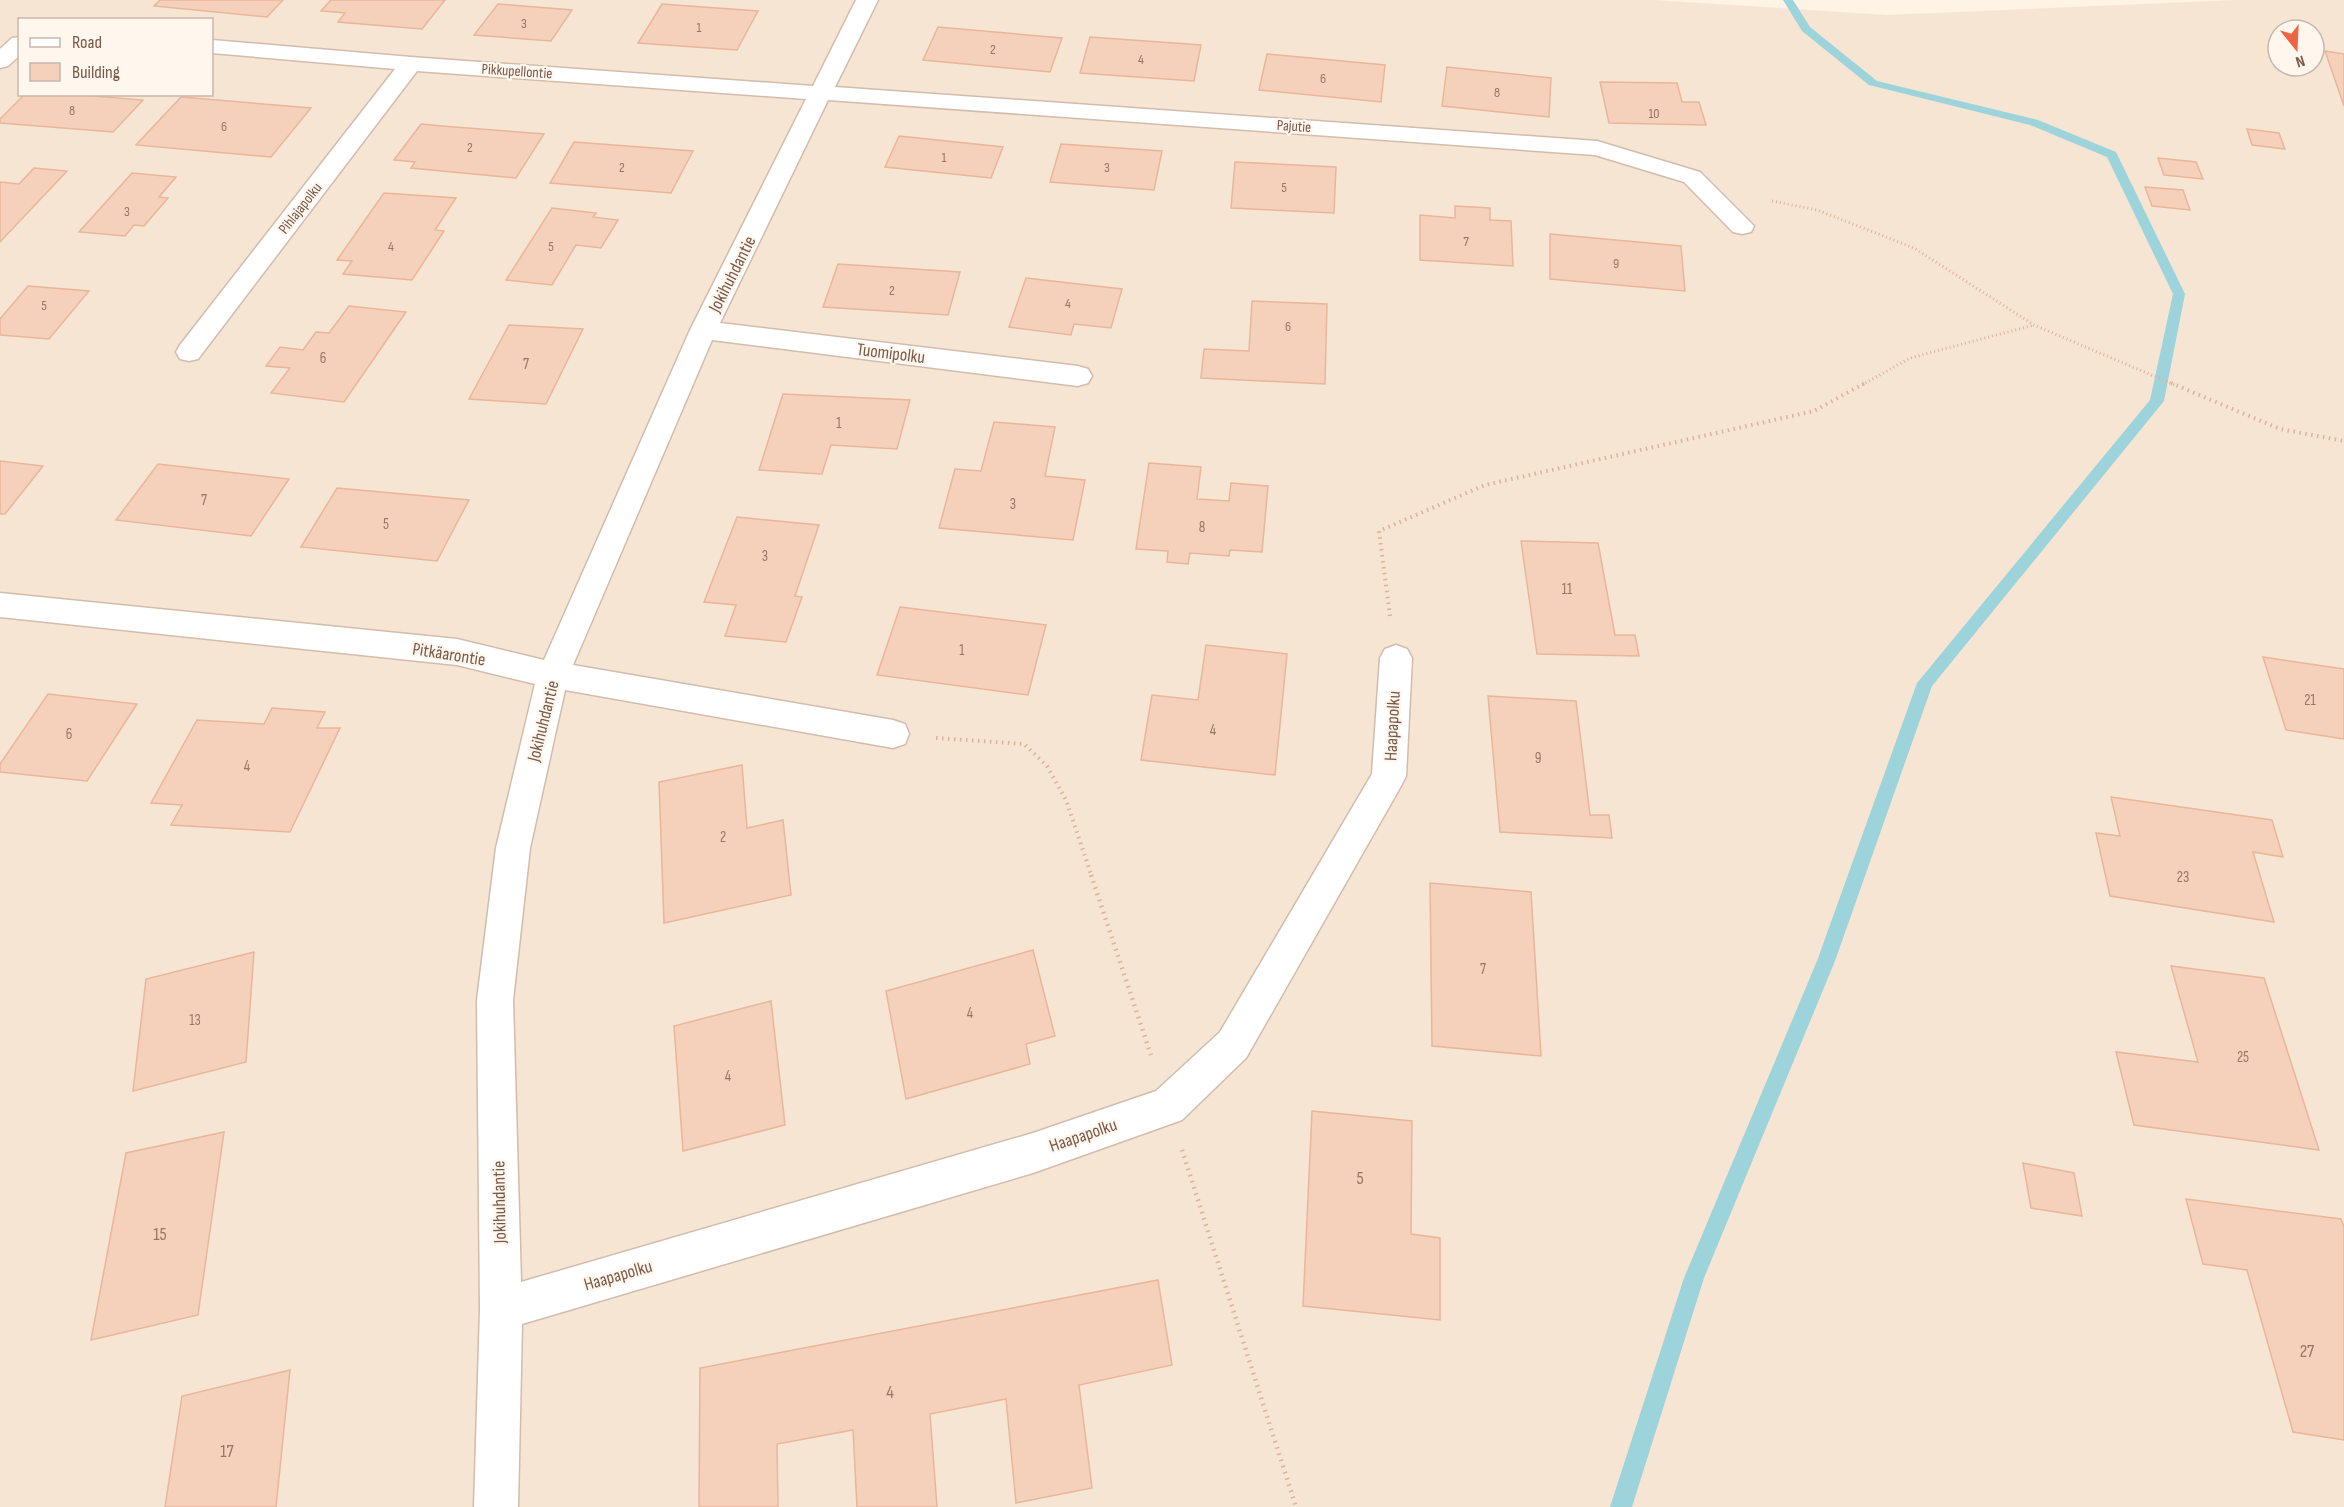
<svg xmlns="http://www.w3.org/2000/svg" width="2344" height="1507" viewBox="0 0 2344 1507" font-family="'Sofia Sans Condensed',sans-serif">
	<rect width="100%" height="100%" fill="#fef3e5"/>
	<path fill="#f6e5d3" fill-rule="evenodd" d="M0,0H1654L1888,15L2236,0H2344V1507H0ZM20,20H212V94H20ZM2278,30H2314V66H2278Z"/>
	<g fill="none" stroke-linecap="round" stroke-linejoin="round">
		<path fill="#9dd3db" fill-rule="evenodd" d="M1783,0H1793L1810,27L1877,81L2038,120L2116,152L2185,294L2164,401L1932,686L1835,961L1704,1278L1632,1507H1610L1684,1278L1817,961L1917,683L2150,400L2173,294L2107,157L2030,125L1869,85L1802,31Z"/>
	</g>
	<g fill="#f5d0bb" stroke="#e9b69a" stroke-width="1.5">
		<path d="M160,0H283L267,17L154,6Z"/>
		<path d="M331,0H445L422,29L338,22L345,13L321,11Z"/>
		<path d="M498,4L572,10L551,41L474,35Z"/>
		<path d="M662,4L758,11L737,50L638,43Z"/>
		<path d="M938,27L1062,38L1050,72L923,60Z"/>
		<path d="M1090,37L1201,45L1194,81L1080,73Z"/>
		<path d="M2325,51L2344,54V106Z"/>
		<path d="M1267,54L1385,65L1381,102L1259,90Z"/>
		<path d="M1447,67L1551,78L1549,117L1442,106Z"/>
		<path d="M1600,82L1677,83L1682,102H1699L1706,125L1609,123Z"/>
		<path d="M25,94H69L143,100L113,132L0,123V119Z"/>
		<path d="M181,97L311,108L271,157L136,145Z"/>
		<path d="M421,124L442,126L544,134L516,178L411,168L415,162L394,160Z"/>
		<path d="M2247,129L2279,133L2285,149L2252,145Z"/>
		<path d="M899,136L1003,147L991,178L885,167Z"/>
		<path d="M574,142L693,151L671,193L550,183Z"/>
		<path d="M1061,144L1162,151L1154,190L1050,182Z"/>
		<path d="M2158,158L2196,162L2203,179L2164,175Z"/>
		<path d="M1235,162L1336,167L1334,213L1231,208Z"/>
		<path d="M34,168L67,171L0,242V182L19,184Z"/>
		<path d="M132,173L176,177L159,197L168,198L144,226L134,225L125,236L79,232Z"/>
		<path d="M2145,187L2183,190L2190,210L2152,206Z"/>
		<path d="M384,193L456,198L435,230L444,231L412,280L343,274L352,261L337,260Z"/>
		<path d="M1455,206L1490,208V220L1511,221L1513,266L1420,260V215L1455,218Z"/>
		<path d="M552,208L596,213L593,217L618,220L601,248L576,245L552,285L506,280Z"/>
		<path d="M1550,234L1681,246L1685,291L1550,279Z"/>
		<path d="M838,264L960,272L948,315L823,307Z"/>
		<path d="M1026,278L1122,289L1111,328L1074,324L1071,335L1009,327Z"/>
		<path d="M28,286L89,291L49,339L0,335V319Z"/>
		<path d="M1252,301L1327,304L1325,384L1201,378L1204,349L1249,351Z"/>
		<path d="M349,306L406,312L344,402L271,393L290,368L266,366L280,347L303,350L316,332L329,333Z"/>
		<path d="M509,325L583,329L546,404L469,399Z"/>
		<path d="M783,394L910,400L897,449L831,445L822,474L759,470Z"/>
		<path d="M994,422L1055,427L1045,476L1085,480L1073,540L939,528L955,469L981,471Z"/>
		<path d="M0,461L43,466L5,514H0Z"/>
		<path d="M1149,463L1201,467L1197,499L1229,501L1231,483L1268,486L1262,552L1230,550L1229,556L1190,553L1188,564L1167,562L1168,551L1136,549Z"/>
		<path d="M158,464L289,479L251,536L116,520Z"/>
		<path d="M337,488L469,500L437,561L301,547Z"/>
		<path d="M737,517L819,525L795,596L802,597L786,642L725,636L736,605L704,602Z"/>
		<path d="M1521,541L1598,543L1615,635H1635L1639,656L1537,654Z"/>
		<path d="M900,607L1046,625L1028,695L877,675Z"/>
		<path d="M1206,645L1287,654L1275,775L1141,760L1152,695L1198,700Z"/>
		<path d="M2263,657L2344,669V739L2286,730Z"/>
		<path d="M48,694L137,704L87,781L0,772V764Z"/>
		<path d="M1488,696L1576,701L1590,815H1609L1612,838L1500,832Z"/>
		<path d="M272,708L325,712L317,728H340L290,832L171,825L182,805L151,803L197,720L264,724Z"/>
		<path d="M742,765L747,828L783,820L791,895L664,923L659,782Z"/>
		<path d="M2111,797L2272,820L2283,857L2253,852L2274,922L2110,896L2096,833L2120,836Z"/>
		<path d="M1430,883L1531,892L1541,1056L1432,1046Z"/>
		<path d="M1033,950L1055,1036L1026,1044L1030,1064L906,1099L886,991Z"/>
		<path d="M254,952L246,1062L133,1091L146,979Z"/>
		<path d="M2171,966L2264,978L2319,1150L2134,1125L2116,1052L2198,1062Z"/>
		<path d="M771,1001L785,1125L683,1151L674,1026Z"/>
		<path d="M1312,1111L1412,1121L1411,1234L1440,1238V1320L1303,1306Z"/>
		<path d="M224,1132L198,1315L91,1340L126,1153Z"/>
		<path d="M2023,1163L2074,1173L2082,1216L2031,1208Z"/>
		<path d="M2186,1199L2341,1219L2344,1227V1440L2293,1432L2247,1270L2203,1264Z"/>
		<path d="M1158,1280L1172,1365L1079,1385L1092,1488L1016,1503L1006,1399L930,1414L937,1507H857L853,1430L777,1444L778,1507H699L700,1368Z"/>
		<path d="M290,1370L276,1507H165L182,1396Z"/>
	</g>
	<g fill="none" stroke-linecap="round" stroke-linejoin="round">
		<g stroke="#d2bcad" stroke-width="3">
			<g id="minor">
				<path d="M856,0H878L835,87L1597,141L1700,172L1754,226L1751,232L1742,234L1733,232L1684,182L1595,155L828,100L720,323L1078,366L1088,369L1092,376L1088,383L1078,386L712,340L573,665L893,720L905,724L909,734L905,744L893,748L565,690L530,848L513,1000L521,1282L1033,1133L1156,1091L1220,1032L1372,774L1380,658L1385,649L1396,645L1407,649L1412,658L1406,776L1401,786L1246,1058L1182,1120L1033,1173L522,1324L518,1507H474L480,1309L477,1000L496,848L535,684L457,665L0,617V593L457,639L544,660L690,330L806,99L417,71L198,359L189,361L180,359L176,352L180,345L395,69L212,53V40L411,57L813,86Z"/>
				<path d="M20,37V55L8,66L0,68V49L12,38Z"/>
			</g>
		</g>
		<g stroke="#dab39d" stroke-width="3" stroke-dasharray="1 3" stroke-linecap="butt">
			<path d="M1772,201L1817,210L1914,248L2034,325L2175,385"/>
			<path d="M1862,385L1910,358L2034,325"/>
		</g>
		<g stroke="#dab39d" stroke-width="4" stroke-dasharray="1.5 4.5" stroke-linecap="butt">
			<path d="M2171,383L2280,429L2344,441"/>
			<path d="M1390,616L1379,531L1485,485L1814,411L1865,383"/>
			<path d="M936,738L1024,744L1047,766L1066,800L1092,877"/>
		</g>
		<g stroke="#dab39d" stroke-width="4.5" stroke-dasharray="1.5 5" stroke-linecap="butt">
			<path d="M1091,875L1151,1055"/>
			<path d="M1182,1150L1296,1507"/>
		</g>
		<use href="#minor" fill="#fff" fill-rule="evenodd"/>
	</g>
	<g text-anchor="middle" stroke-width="4.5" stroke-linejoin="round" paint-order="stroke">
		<g font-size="14" fill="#977665">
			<text x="524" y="28">3</text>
			<text x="699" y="32">1</text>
			<text x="993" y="54">2</text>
			<text x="1141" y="64">4</text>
			<text x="1323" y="83">6</text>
			<text x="1497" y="97">8</text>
			<text x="72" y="115">8</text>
			<text x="1654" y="118">10</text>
			<text x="224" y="131">6</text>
			<text x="470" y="152">2</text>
			<text x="944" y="162">1</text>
			<text x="622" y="172">2</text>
			<text x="1107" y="172">3</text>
			<text x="1284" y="192">5</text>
			<text x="127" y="216">3</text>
			<text x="1466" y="246">7</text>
			<text x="391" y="251">4</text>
			<text x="551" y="251">5</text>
			<text x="1616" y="268">9</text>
			<text x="892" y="295">2</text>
			<text x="1068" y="308">4</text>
			<text x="44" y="310">5</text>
			<text x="1288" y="331">6</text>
		</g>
		<g font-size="15" fill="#785848" stroke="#fff7ed">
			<text transform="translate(517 71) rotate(4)" y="5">Pikkupellontie</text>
			<text transform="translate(1294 126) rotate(4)" y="5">Pajutie</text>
			<text transform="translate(300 208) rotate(-52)" y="5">Pihlajapolku</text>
		</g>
		<g font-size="15" fill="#977665">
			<text x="323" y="363">6</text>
			<text x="526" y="369">7</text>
			<text x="839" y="428">1</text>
			<text x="204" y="505">7</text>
			<text x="1013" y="509">3</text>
			<text x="386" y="529">5</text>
			<text x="1202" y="532">8</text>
			<text x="765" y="561">3</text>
			<text x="1567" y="594">11</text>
			<text x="962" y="655">1</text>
			<text x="2310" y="705">21</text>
			<text x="1213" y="735">4</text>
			<text x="69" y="739">6</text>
			<text x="1538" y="763">9</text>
			<text x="247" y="771">4</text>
			<text x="723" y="842">2</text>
			<text x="2183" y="882">23</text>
			<text x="1483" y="974">7</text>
			<text x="970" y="1018">4</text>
			<text x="195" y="1025">13</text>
			<text x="2243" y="1062">25</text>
			<text x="728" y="1081">4</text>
		</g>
		<g font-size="18" fill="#785848" stroke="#fff7ed">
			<text transform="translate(732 274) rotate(-63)" y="6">Jokihuhdantie</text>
			<text transform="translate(891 353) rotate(7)" y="6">Tuomipolku</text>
			<text transform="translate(449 654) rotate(9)" y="6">Pitkäarontie</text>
			<text transform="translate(543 721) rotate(-76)" y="6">Jokihuhdantie</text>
			<text transform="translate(1392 726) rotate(-87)" y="6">Haapapolku</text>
			<text transform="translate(1083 1135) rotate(-19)" y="6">Haapapolku</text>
			<text transform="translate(499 1202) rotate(-91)" y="6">Jokihuhdantie</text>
			<text transform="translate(618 1275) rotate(-16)" y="6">Haapapolku</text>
		</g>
		<g font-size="18" fill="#977665">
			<text x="1360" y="1184">5</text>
			<text x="160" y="1240">15</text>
			<text x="2307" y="1357">27</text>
			<text x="890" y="1398">4</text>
			<text x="227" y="1457">17</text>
		</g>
	</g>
	<rect x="18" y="18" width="195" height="78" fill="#fff7ed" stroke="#c9b7ab" stroke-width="1.5"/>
	<rect x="30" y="38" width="30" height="9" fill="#ffffff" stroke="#c9b7ab" stroke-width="1.5"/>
	<text x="72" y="48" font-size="18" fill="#785848">Road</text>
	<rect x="30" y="63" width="30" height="18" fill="#f5d0bb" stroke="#c9b7ab" stroke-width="1.5"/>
	<text x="72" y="78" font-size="18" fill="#785848">Building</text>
	<g transform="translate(2296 48) rotate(162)"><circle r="28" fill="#fff7ed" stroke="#c9b7ab" stroke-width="1.5"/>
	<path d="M0-4.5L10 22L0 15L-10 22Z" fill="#ef6543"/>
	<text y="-9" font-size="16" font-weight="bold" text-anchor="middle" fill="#785848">N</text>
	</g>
</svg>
